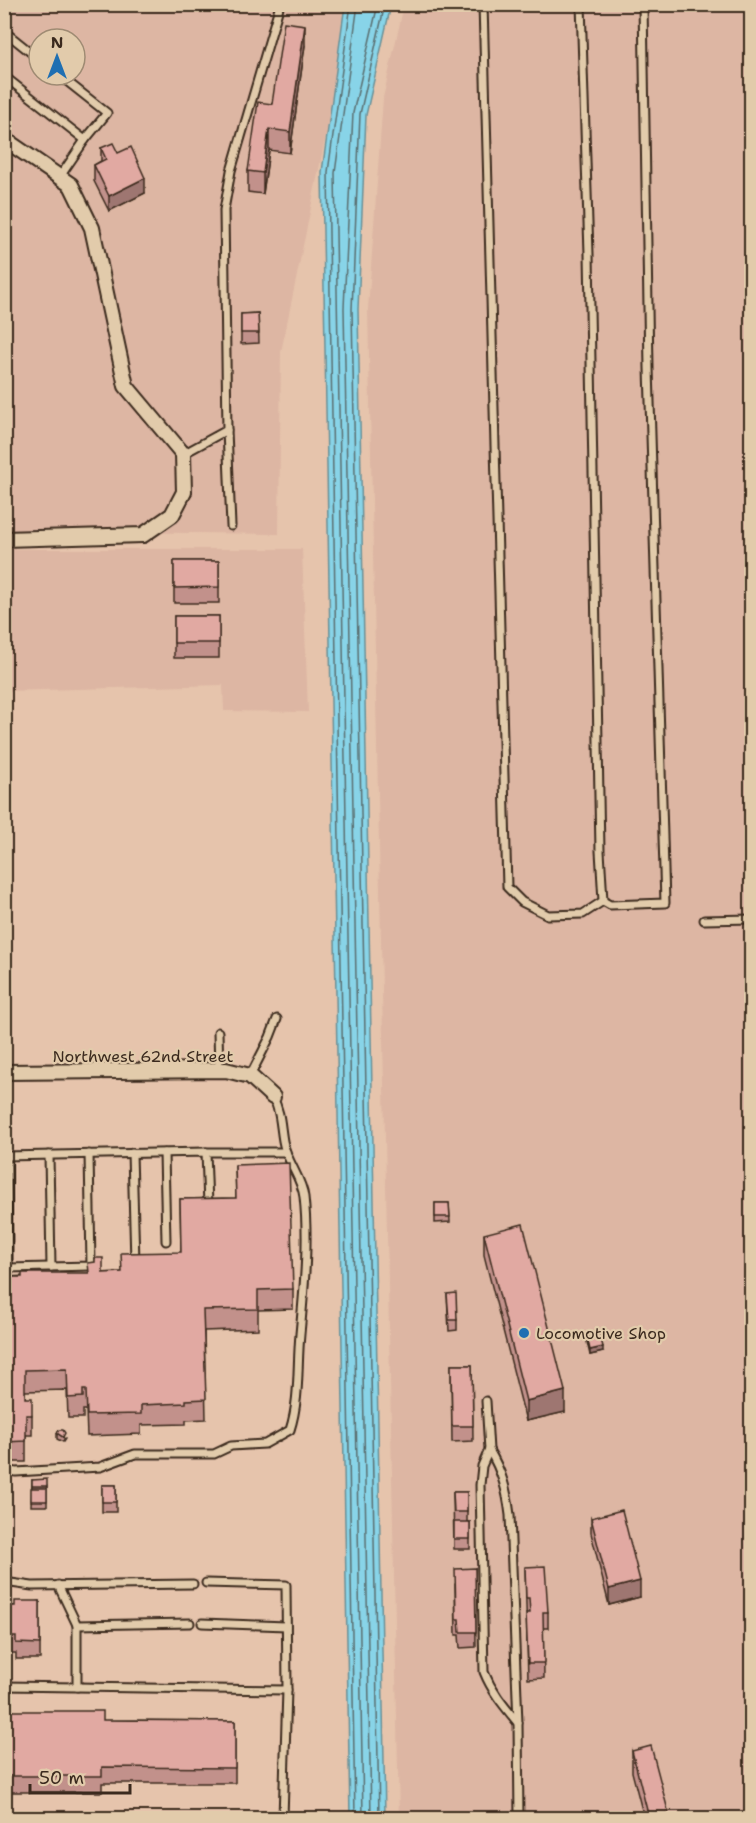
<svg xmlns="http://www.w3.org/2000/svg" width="756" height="1823" viewBox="0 0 756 1823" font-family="'Shantell Sans',sans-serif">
	<rect width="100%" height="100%" fill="#e6c4ac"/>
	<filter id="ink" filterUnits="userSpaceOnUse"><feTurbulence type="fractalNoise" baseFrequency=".0167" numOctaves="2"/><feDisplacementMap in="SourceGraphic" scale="12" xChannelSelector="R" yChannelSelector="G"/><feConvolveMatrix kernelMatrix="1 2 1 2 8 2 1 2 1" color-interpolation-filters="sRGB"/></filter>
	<g filter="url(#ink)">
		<g fill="#ddb6a3" fill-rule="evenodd">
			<path d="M5,5H353L281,352L279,534L5,531ZM39,39H75V75H39Z"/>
			<path d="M404,5H751V1818H399L368,309L383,98Z"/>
			<path d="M4,549H302L308,712L224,711L223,685L5,691Z"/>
		</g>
		<path fill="#88d4e8" stroke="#699097" stroke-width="1.5" d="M345,5H391L366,115L358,309L385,1818H350L322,172Z"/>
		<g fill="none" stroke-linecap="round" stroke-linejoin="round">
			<g stroke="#5a6e6f" stroke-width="1.5">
				<path d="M351,4L328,172L355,1818"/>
				<path d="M358,4L335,173L363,1818"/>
				<path d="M371,1818L344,308L353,113L378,4"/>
				<path d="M379,1818L352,309L360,114L385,4"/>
			</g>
			<g stroke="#3b2a1e" stroke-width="11">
				<g id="lane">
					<path d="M483,4L507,887L522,902L548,915L583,914L603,901L600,851L589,254L581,4"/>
					<path d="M4,31L39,59"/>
					<path d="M4,76L85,140L107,113L59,75"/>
					<path d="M59,178L85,140"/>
					<path d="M183,454L227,430"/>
					<path d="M231,526L227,430L224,210L231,171L280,4"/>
					<path d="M603,901L610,905L665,903L649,368L643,4"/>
					<path d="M704,920L752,919"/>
					<path d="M218,1032L219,1070"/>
					<path d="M250,1076L270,1037L277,1019"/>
					<path d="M206,1152H286"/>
					<path d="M132,1153L135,1262"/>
					<path d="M164,1153L166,1241"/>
					<path d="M49,1155L51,1267"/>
					<path d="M4,1156L206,1152L208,1205"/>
					<path d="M7,1156L8,1268L91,1266L89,1154"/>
					<path d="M486,1401L489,1450L482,1466L480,1485L484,1672C492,1692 504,1706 518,1723"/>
					<path d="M489,1450C502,1471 507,1491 510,1515L518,1723L519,1818"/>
					<path d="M4,1470L16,1472L100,1467L135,1454H214L231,1446L265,1444L290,1430C300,1399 297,1366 300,1334C304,1289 309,1242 304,1197C302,1178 286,1161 283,1141C280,1124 281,1114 273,1097"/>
					<path d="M4,1582L32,1586L193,1584"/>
					<path d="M58,1585L77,1625L190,1623"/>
					<path d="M202,1623L286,1626"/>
					<path d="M4,1686L77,1687V1625"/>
					<path d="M77,1687L287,1690L286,1585L206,1583"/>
					<path d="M283,1818L287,1690"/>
				</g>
			</g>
			<g stroke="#3b2a1e" stroke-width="18">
				<g id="street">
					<path d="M4,139L71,185L92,228L126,386L183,454L184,492L172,515L143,535L4,539"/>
					<path d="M4,1072L226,1070L250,1076L273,1097"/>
				</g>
			</g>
			<use href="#lane" stroke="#e2cbab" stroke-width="7"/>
			<use href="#street" stroke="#e2cbab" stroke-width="14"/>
		</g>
		<g fill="#c2918b" stroke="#3b2a1e" stroke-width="1.5">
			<path d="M305,45L290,153L269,150L263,194L248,192V171L272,104Z"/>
			<path d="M101,148L118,153L145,193L109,211L94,181V165L101,161Z"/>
			<path d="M258,313L259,343L241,344V314Z"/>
			<rect x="174" y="561" width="45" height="42"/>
			<rect x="174" y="616" width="45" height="42"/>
			<path d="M235,1165L293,1289V1309L258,1310V1329L204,1331L206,1419L186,1420V1424L141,1425V1434L87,1436L86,1410H83V1418H68L67,1390L25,1391V1398L32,1415V1435H26V1462H4V1277L121,1272L181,1252L180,1199L236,1198Z"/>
			<path d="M435,1203H449L450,1222L435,1223Z"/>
			<path d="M484,1234L565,1412L526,1421L484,1255Z"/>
			<path d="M447,1294L457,1320V1330L449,1331Z"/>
			<path d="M587,1337L603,1352L590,1355L587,1342Z"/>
			<path d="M451,1365H472L473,1441L452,1442Z"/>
			<path d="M57,1433L65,1439L63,1442L57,1439Z"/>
			<path d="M32,1480L47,1486V1506H31Z"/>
			<rect x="102" y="1485" width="14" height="27"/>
			<path d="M453,1492H467V1522H470V1549H454Z"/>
			<path d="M591,1518L640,1597L609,1605L591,1533Z"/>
			<path d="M525,1567L548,1612V1628H543L544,1678L528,1679Z"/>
			<path d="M475,1568L476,1647L460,1648L459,1635H456L455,1584Z"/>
			<path d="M40,1601V1659H16V1653H4V1606H15Z"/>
			<path d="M4,1711L103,1720L235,1721V1783H102V1792H4Z"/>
			<path d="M632,1751L670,1818H644L632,1772Z"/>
		</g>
		<g fill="#9e7671" stroke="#3b2a1e" stroke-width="1.5">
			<path d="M305,25V45L290,153V132Z"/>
			<path d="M269,129V150L263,194V173Z"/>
			<path d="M145,178V193L109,211V196Z"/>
			<path d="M603,1347V1352L590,1355V1350Z"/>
			<path d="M565,1391V1412L526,1421V1401Z"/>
			<path d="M640,1581V1597L609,1605V1589Z"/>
		</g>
		<g fill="#e1a9a2" stroke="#3b2a1e" stroke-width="1.5">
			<path d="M284,22L305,25L290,132L269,129L263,173L248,171L258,102L272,104Z"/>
			<path d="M113,143L118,153L131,147L145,178L109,196L94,165L106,159L101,148Z"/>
			<path d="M258,313L259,333H241V314Z"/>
			<path d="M174,561H219V587L174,588Z"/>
			<rect x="174" y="616" width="45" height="27"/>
			<path d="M289,1163L293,1289L258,1290V1309L203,1310L206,1399L186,1400V1403L141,1405V1414L87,1415L86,1390H83V1397L68,1398L67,1369L25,1370V1398H32V1415H26V1441L4,1442V1277H22V1273H89L88,1263L95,1262V1258H103V1273L122,1272L121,1253L181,1252L180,1199L236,1198L235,1165Z"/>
			<path d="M435,1203H449L450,1217H435Z"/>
			<path d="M523,1224L565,1391L526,1401L484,1234Z"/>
			<path d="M456,1293L457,1320H449L447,1294Z"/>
			<path d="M600,1334L603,1347L590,1350L587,1337Z"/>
			<path d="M451,1365H472L473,1426H452Z"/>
			<path d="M59,1430H63L65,1433L63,1437L57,1433Z"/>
			<path d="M47,1479V1486H32V1480Z"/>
			<rect x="102" y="1485" width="14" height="17"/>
			<rect x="31" y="1488" width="16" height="13"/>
			<path d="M453,1492H467V1512H454Z"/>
			<path d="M622,1510L640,1581L609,1589L591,1518Z"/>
			<rect x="454" y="1522" width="16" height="17"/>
			<path d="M545,1566L548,1612H543L544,1663H528L526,1613H530L529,1598H526L525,1567Z"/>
			<path d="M475,1568L476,1632H460L459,1619H456L455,1569Z"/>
			<path d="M15,1601H40V1644L16,1643V1637H4V1606H15Z"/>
			<path d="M4,1711H103V1720L235,1721V1768L102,1767V1776H4Z"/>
			<path d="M651,1746L670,1818H649L632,1751Z"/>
		</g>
	</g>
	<circle fill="#1f6fb2" stroke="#e2cbab" stroke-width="2" cx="524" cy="1333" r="6"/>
	<g text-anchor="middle" stroke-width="4.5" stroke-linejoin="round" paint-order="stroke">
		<g font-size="16" fill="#3b2a1e" stroke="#e2cbab">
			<text x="143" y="1062">Northwest 62nd Street</text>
		</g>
		<g font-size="16" fill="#3b2a1e" stroke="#e2cbab" text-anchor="start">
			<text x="536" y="1339">Locomotive Shop</text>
		</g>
	</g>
	<rect width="756" height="1823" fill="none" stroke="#e2cbab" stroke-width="24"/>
	<rect x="12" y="12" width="732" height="1799" fill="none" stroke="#3b2a1e" stroke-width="2" filter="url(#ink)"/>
	<g transform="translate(57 57)"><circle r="28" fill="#e2cbab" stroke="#9f8b73" stroke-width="1.5"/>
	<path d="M0-4.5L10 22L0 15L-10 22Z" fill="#1f6fb2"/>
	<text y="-9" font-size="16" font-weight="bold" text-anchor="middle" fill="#3b2a1e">N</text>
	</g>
	<path d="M30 1784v9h100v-9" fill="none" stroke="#3b2a1e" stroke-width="3"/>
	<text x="39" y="1784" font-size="18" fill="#3b2a1e" stroke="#e2cbab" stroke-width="4.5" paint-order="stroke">50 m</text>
</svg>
